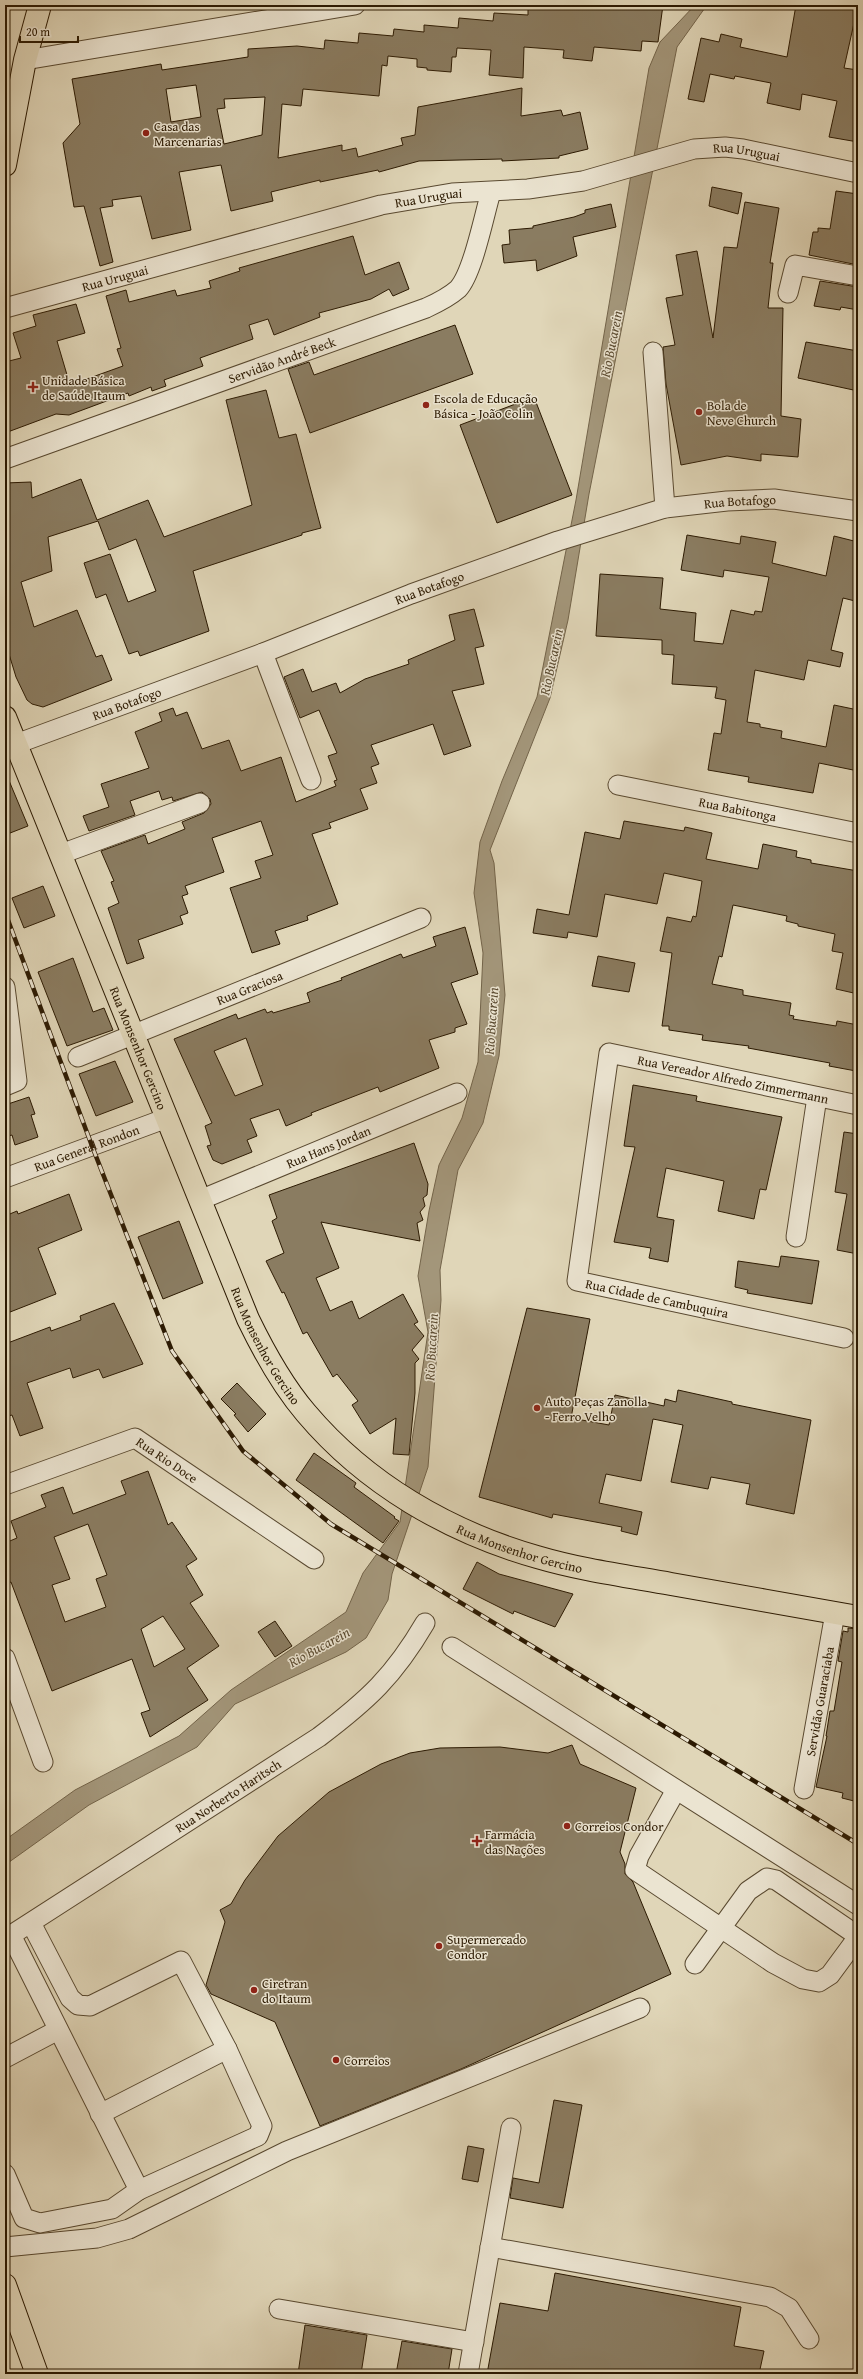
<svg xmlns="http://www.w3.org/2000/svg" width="863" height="2379" viewBox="0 0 863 2379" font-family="'Gentium Book Plus',serif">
	<rect width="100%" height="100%" fill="#e0d6b8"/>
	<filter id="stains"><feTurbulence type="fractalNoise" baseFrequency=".005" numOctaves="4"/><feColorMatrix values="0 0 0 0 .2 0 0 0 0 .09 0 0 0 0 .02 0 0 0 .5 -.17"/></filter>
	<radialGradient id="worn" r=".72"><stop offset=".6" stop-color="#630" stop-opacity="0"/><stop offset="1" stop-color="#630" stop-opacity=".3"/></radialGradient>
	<path fill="#a3967a" stroke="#73644a" d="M695,5H707L677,47L589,494L568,620L550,698L490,850L494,863L505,995L499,1056L483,1123L458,1170L440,1270L441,1300L428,1467L392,1574L388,1600L366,1638L346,1652L235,1704L197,1747L89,1805L5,1865V1840L75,1790L179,1736L231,1690L346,1612L363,1573L400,1522L428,1332L418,1276L429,1211L439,1165L462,1118L478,1062L483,953L474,893L480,842L502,781L537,697L576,500L649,68L660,42Z"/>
	<g fill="#8a7c61" stroke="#2c1a02" fill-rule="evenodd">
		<path d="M567,5H663L658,42L642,41L641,51L594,47L592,61L563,58L564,50L524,47L523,78L489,75L491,50L457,48L456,57H452L451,72L427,70V68L417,67V59L388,56L387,66L382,65L379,96L303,89L301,106L282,104L278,158L342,145V151L356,148L358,157L403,145L401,138L415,135L418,107L522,88L521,116L561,110L563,116L580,112L588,149L559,156V158L502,161V159L419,161L379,172L378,170L320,182V180L271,192L273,201L231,211L221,165L179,172L191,230L152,239L141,196L112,200L113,206L100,208L113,262L100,266L84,206L74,207L63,143L80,124L72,79L161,64L162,70L248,57V49L297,46L324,49L325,40L358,43L359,33L393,36L394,29L424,32V25L458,28L459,18L493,21L494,13L528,15V6L567,9ZM196,85L201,117L171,122L166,89ZM265,97L262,135L224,144L217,109L225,108L224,99Z"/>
		<path d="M796,5H858L844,68L858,70V142L829,137L837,101L802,94L800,110L767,103L771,83L735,76L734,79L710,74L704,102L688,99L701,38L719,42L721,34L742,39L740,47L787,57Z"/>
		<path d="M712,187L742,193L738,214L709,206Z"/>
		<path d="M836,191L858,194V265L809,255L813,232H818V228L830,229Z"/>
		<path d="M745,202L779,208L770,263H773L768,308H783L781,416L801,419L798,457L761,454V461L727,456L681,465L666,384L663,347L675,345L666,298L683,295L676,255L697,251L713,338L724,247L737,248Z"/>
		<path d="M611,204L616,227L573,237L577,256L537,271L536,260L504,263L502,245L510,244L509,230L533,228V226L574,217L585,213V210Z"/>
		<path d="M353,236L365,275L399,262L409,289L393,296L389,289L371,299L319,313L320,317L274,335L268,319L249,325L253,339L200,358L203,366L164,380L166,386L152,391L151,387L129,396L128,393L69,415L56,414L5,433V362L21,358L13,333L36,326L33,315L76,304L85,333L57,341L70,385L123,366L117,349L121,348L106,296L126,290L129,302L175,290L177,296L211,288L209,281L240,271L239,268Z"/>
		<path d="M820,281L858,287V310L841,307L840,310L814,306Z"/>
		<path d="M455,325L473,374L310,433L288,369L309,362L314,375Z"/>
		<path d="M806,342L858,351V391L798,378Z"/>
		<path d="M266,390L279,438L296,434L321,528L302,533V535L193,571L209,631L140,656L138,651L129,654L106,594L96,598L84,563L110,554L128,602L156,591L136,539L109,550L98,521L48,537L52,571L21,582L34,627L77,610L96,657L102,655L112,680L43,707L32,704L27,700L16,677L5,641V483L31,482L32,498L81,479L97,520L148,500L164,537L252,505L226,400Z"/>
		<path d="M534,397L572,495L497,523L460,425Z"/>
		<path d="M687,535L740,544L741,536L776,542L772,563L826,576L834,536L858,542L855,569H858V587L855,601L843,598L831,650L843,653L840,667L808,660L804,680L755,670L747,722L760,724V727L782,731L781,738L826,747L834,705L858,710V771L819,763L813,793L748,782L749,777L708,770L714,733L721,734L726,700L715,698L717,687L672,684L674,655L662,654V640L596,636L600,574L663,578L660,609L696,613L694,641L723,644L731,610L754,615L755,611L762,612L769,577L724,570L723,577L681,570Z"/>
		<path d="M474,609L484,646L475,648L484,684L452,691L471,746L444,755L433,724L371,745L379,764L371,767L377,783L360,789L368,809L329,823L331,828L312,834L338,904L307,916L308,920L275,931L280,944L252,953L230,888L261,878L255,861L273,855L261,821L212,838L224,872L185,886L188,894L182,896L188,913L180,916L183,924L138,940L144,958L127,964L108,908L119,903L111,882L114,881L101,851L145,835L148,844L185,829L182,822L204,813L211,804L210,799L202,792L173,801L172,797L162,800L159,791L130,801L135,815L89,831L83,816L109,807L101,784L149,768L135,732L162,721L159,713L173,708L176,716L187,712L202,749L229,740L241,771L281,757L296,802L336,786L334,781L337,780L328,756L337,753L319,710L300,718L284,677L303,669L312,692L336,683L340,693L365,679L409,664L408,660L455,640L449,615Z"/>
		<path d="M5,771L28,826L5,835Z"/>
		<path d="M624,821L684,831L685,827L712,833L706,859L758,869L763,844L797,851L796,857L811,860V863L858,871V994L836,989L843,953L832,951L835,934L798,926V924L786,921L787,916L733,905L722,957L719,956L712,984L743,990V995L791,1003L789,1015L794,1016L793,1019L836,1026L837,1021L858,1025L856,1071L829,1066L830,1063L748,1048L749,1046L702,1040L703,1035L669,1030V1026H662L672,953L660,951L667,917L691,922L693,916L696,917L702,881L664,873L657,904L605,894L597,937L568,932L567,938L533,933L537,909L569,915L585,832L620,839Z"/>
		<path d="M43,886L55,916L24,928L12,898Z"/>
		<path d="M465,927L478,974L451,983L467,1024L455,1028V1032L429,1040L439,1068L380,1092L378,1087L311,1113L312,1115L286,1126L279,1109L250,1119L257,1136L247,1140L252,1152L222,1164L213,1160L207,1146L211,1145L205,1126L212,1123L174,1039L236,1014L238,1019L265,1009L267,1013L272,1011L273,1013L310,1002L307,993L316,989L342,980L341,978L401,954L403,958L436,946L433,937ZM246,1038L263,1085L235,1096L214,1051Z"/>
		<path d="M598,956L635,963L629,992L592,986Z"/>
		<path d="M73,958L93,1012L104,1008L113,1030L67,1046L38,972Z"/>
		<path d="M115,1061L133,1102L96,1116L79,1074Z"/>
		<path d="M633,1085L697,1096L696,1101L706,1103L782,1117L766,1190L760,1189L754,1219L718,1211L724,1181L666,1168L657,1217L674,1220L668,1262L649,1258L651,1248L614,1242L635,1147L624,1146Z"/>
		<path d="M29,1097L35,1114L31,1115L38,1137L15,1145L12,1135L5,1137V1105Z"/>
		<path d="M844,1132L858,1134V1254L837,1250L847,1194L835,1192Z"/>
		<path d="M414,1143L428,1184L427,1195L423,1198L425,1206L420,1212L423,1220L417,1223L420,1241L321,1222L339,1268L316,1278L330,1311L352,1301L359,1319L403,1294L418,1322L414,1324L424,1336L412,1350L419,1359L415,1363V1393L409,1455L393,1454L396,1418L370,1434L352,1405L358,1401L337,1374L333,1377L307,1332L303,1334L284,1292L282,1293L266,1261L284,1253L272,1221L277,1218L269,1195Z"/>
		<path d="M69,1194L82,1230L38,1248L56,1294L5,1314V1216L17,1211L18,1214Z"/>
		<path d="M179,1221L203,1283L163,1299L138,1237Z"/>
		<path d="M781,1256L819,1261L812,1304L747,1293L748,1290L735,1287L738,1261L779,1267Z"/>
		<path d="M114,1303L143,1364L103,1378L99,1369L73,1378L70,1368L27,1383L43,1428L20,1436L12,1415L5,1417V1344L50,1327L51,1331L81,1320L80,1316Z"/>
		<path d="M527,1308L590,1319L571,1418L609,1425L615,1395L664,1406L665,1399L676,1402L678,1390L732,1402V1404L811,1420L794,1514L746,1504L750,1484L711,1477L708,1489L671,1482L683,1425L653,1419L641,1481L606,1474L599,1503L642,1512L637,1535L621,1531L622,1527L553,1514L552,1518L479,1497Z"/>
		<path d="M237,1383L266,1414L248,1432L234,1415L236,1414L221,1399Z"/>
		<path d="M314,1453L356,1483L354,1487L395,1517L394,1518L399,1521L383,1543L296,1480Z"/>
		<path d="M148,1471L168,1525L172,1522L197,1559L186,1566L203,1595L190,1603L219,1646L187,1668L208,1700L150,1737L141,1713L150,1710L132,1659L52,1691L11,1582L5,1584V1543L17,1538L11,1521L46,1507L41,1495L63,1487L73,1514L126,1494L121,1481ZM88,1524L107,1575L96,1579L106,1607L65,1622L52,1585L70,1579L54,1537ZM163,1616L185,1649L154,1667L141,1629Z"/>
		<path d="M477,1562L499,1574L573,1594L555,1627L514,1611L513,1614L463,1589Z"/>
		<path d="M275,1621L292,1646L275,1657L258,1632Z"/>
		<path d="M848,1628L858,1629V1802L842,1798L843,1793L816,1787L827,1736H826L830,1711H834L842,1662L838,1661L843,1631L848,1632Z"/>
		<path d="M572,1745L580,1764L636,1788L620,1852L625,1864V1874L633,1882L671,1974L461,2069L320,2126L275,2022L211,1994L206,1985L225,1922L220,1910L231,1904L245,1880L278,1836L329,1792L381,1764L410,1753L440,1748L500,1747L548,1753Z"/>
		<path d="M554,2100L582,2105L563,2208L510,2198L513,2178L539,2183Z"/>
		<path d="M468,2146L484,2149L478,2182L462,2179Z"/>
		<path d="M555,2273L741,2307L734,2346L764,2351L759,2374H487L500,2303L548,2311Z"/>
		<path d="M305,2325L367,2335L361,2374H298Z"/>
		<path d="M402,2341L452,2349L448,2374H396Z"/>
	</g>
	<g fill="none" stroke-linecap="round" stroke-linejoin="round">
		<g stroke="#594930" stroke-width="21">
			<g id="minor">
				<path d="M25,60L355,5"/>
				<path d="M788,293L795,265L858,276"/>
				<path id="s1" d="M5,308L381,205L452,193L528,189L583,181L694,149L725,147L743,149L858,173"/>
				<path d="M653,352L665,508"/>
				<path id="s2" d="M5,459L426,308C437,303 449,297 458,289C473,273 484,215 491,192"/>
				<path d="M263,653L311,780"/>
				<path id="s3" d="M16,744L263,653L411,594L558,541L665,508L727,501L774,499L858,511"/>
				<path id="s4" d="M618,785L858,833"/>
				<path d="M61,854L200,803"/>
				<path d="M5,987L17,1081L5,1086"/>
				<path id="s5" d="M78,1057L421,918"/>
				<path id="s6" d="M5,1178L167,1118"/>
				<path id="s7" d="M200,1200L457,1093"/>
				<path d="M796,1237L817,1097"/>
				<path id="s8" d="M844,1338L577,1281L609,1053L858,1105"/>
				<path id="s9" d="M5,1485L135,1438L314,1559"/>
				<path d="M452,1647L858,1905"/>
				<path d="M5,1658L43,1762"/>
				<path id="s10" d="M804,1789L835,1613"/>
				<path d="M676,1790L639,1856L635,1870L773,1963L803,1979L819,1982L830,1975L858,1937"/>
				<path d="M11,1935L139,2190"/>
				<path id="s11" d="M5,1939L319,1737C368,1700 394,1676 425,1623"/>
				<path d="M695,1964L748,1891L767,1878L776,1880L858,1936"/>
				<path d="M5,2058L58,2030"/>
				<path d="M100,2114L227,2049"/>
				<path d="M5,2174L24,2218L40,2223L112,2209L139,2190L258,2136L262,2126L227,2049L181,1961L90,2006L78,2005L70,1998L31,1923"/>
				<path d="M5,2247L97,2238L129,2229L287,2151L640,2008"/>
				<path d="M490,2247L770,2297L789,2308L809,2339"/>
				<path d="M279,2309L474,2342"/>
				<path d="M468,2374L511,2128"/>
			</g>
		</g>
		<g stroke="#2c1a02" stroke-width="24">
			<g id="major">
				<path d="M5,165L25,60L40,5"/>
				<path id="s12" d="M5,717L248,1319C264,1352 282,1385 306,1413C366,1484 449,1532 537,1557C581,1570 626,1576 671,1584C733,1595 796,1606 858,1617"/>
				<path d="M5,2285L37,2374"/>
			</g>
		</g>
		<use href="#minor" stroke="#ebe4d1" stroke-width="19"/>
		<use href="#major" stroke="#e0d6b8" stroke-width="22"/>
		<g stroke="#2c1a02" stroke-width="4.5">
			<path id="rail" d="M5,912L92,1146L172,1351L243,1451L331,1524L858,1844"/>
		</g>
		<use href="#rail" stroke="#ebe4d1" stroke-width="3" stroke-dasharray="9" stroke-linecap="butt"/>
	</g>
	<g fill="#8f2418" stroke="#ebe4d1" stroke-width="1.5">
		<circle cx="146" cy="133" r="4"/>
		<path d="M31 381h4v4h4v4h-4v4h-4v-4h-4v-4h4z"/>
		<circle cx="426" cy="405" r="4"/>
		<circle cx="699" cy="412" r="4"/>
		<circle cx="537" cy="1408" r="4"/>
		<circle cx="567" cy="1826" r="4"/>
		<path d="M475 1835h4v4h4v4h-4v4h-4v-4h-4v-4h4z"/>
		<circle cx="439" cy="1946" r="4"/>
		<circle cx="254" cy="1990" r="4"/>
		<circle cx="336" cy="2060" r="4"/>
	</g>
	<g text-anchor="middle" stroke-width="3" stroke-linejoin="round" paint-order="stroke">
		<g font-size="13" fill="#2c1a02" stroke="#ebe4d1" text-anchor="start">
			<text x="154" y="131">Casa das<tspan x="154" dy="15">Marcenarias</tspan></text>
			<text x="42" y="385">Unidade Básica<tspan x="42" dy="15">de Saúde Itaum</tspan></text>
			<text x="434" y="403">Escola de Educação<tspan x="434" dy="15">Básica - João Colin</tspan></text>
			<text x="707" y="410">Bola de<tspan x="707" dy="15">Neve Church</tspan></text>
			<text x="545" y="1406">Auto Peças Zanolla<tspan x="545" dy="15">- Ferro Velho</tspan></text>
			<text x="575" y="1831">Correios Condor</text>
			<text x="485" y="1839">Farmácia<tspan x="485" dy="15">das Nações</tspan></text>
			<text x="447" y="1944">Supermercado<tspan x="447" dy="15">Condor</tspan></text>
			<text x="262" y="1988">Ciretran<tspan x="262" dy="15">do Itaum</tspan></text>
			<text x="344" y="2065">Correios</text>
		</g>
		<g font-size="13" fill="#2c1a02" stroke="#ebe4d1">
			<text dy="5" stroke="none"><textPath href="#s1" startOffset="762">Rua Uruguai</textPath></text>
			<text dy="5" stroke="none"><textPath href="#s1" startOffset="438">Rua Uruguai</textPath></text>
			<text dy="5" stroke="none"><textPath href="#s1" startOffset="114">Rua Uruguai</textPath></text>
			<text dy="5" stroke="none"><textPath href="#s2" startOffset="294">Servidão André Beck</textPath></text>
			<text dy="5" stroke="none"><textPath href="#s3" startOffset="766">Rua Botafogo</textPath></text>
			<text dy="5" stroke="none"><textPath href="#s3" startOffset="442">Rua Botafogo</textPath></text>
			<text dy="5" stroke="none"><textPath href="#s3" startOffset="118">Rua Botafogo</textPath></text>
			<text dy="5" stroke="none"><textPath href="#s4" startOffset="122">Rua Babitonga</textPath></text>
			<text dy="5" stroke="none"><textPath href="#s5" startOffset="185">Rua Graciosa</textPath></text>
			<text dy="5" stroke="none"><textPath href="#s12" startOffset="357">Rua Monsenhor Gercino</textPath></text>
			<text dy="5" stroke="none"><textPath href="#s8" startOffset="630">Rua Vereador Alfredo Zimmermann</textPath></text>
			<text dy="5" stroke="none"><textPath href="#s7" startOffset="139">Rua Hans Jordan</textPath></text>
			<text dy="5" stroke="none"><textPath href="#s6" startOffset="87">Rua General Rondon</textPath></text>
			<text transform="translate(657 1298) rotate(12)" y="5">Rua Cidade de Cambuquira</text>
			<text dy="5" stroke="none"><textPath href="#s12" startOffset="681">Rua Monsenhor Gercino</textPath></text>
			<text dy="5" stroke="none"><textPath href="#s9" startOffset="177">Rua Rio Doce</textPath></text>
			<text dy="5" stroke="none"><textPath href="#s12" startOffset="1017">Rua Monsenhor Gercino</textPath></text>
			<text dy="5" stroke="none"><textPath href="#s10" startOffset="89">Servidão Guaraciaba</textPath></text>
			<text dy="5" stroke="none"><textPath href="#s11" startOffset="265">Rua Norberto Haritsch</textPath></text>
		</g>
		<g font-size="14" font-style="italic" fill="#5c4c32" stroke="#ebe4d1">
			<text transform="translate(611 344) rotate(-79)" y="5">Rio Bucarein</text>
			<text transform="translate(551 662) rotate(-78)" y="5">Rio Bucarein</text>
			<text transform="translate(491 1021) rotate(-86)" y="5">Rio Bucarein</text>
			<text transform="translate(431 1347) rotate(-87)" y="5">Rio Bucarein</text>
			<text transform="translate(319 1647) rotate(-29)" y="5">Rio Bucarein</text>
		</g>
	</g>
	<rect width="863" height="2379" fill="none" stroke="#e0d6b8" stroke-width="20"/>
	<rect x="6" y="6" width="851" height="2367" fill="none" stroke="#2c1a02" stroke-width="2"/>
	<rect x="10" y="10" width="843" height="2359" fill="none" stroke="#2c1a02"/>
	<path d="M20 36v6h58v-6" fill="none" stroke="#2c1a02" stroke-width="2"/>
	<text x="26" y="36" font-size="12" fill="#2c1a02" stroke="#ebe4d1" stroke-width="3" paint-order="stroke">20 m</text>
	<rect width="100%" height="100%" filter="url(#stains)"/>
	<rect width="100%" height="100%" fill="url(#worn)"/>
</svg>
